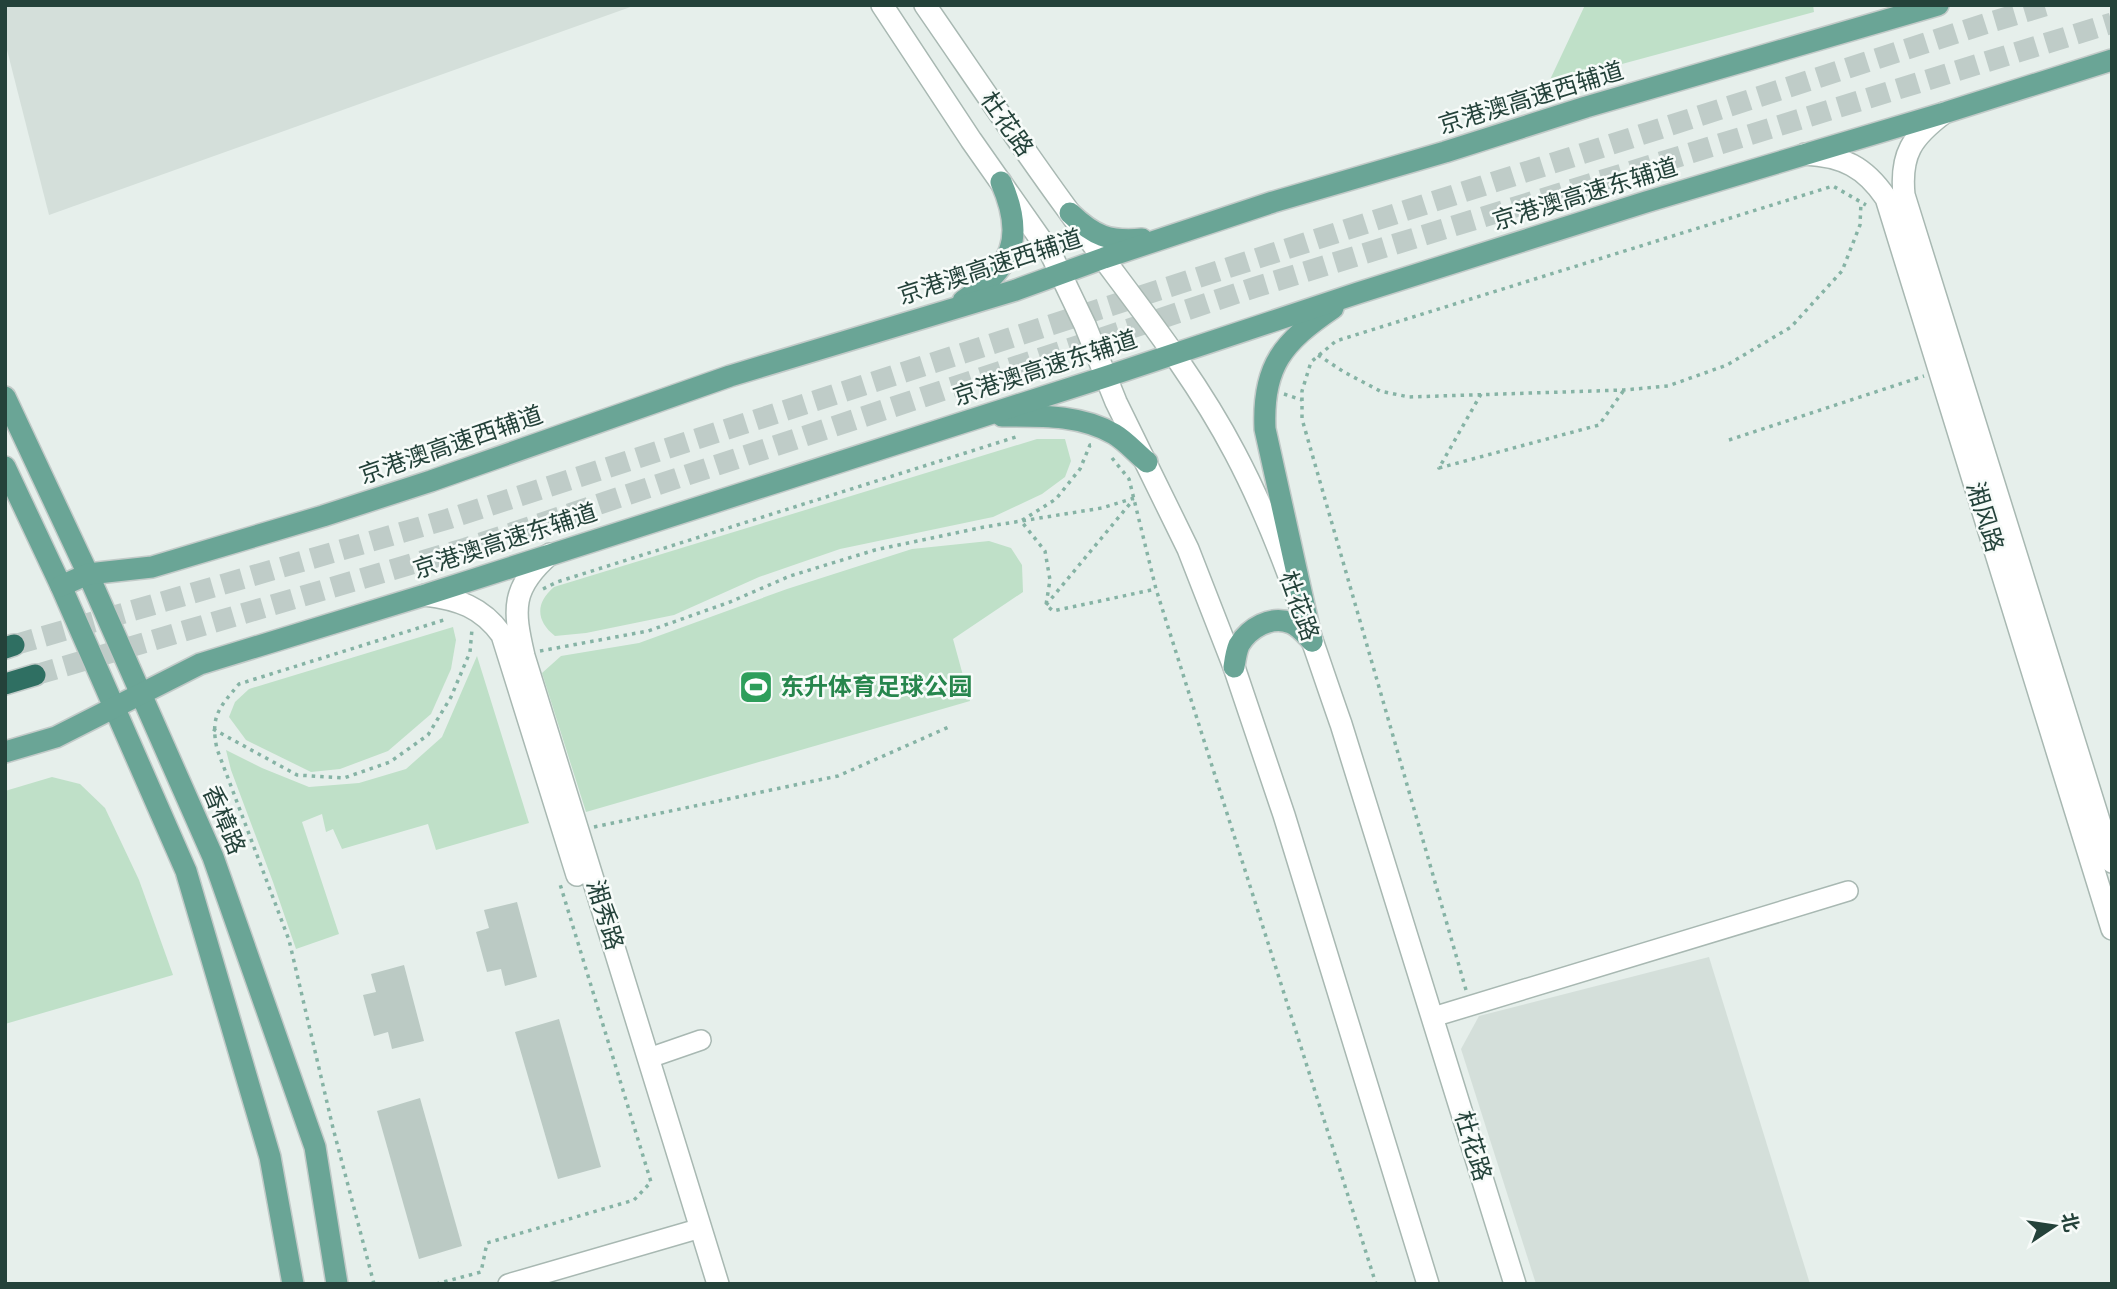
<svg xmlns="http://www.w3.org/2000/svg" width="2117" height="1289" viewBox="0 0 2117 1289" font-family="Rubik,'Noto Sans SC',sans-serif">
	<rect width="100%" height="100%" fill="#e6efeb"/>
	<g fill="#d4dfda">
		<path d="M5,5H636L49,215L5,42Z"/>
		<path d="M1709,957L1810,1284H1536L1461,1049L1479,1016Z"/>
	</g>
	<g fill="#bfe0c8">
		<path d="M1585,5H1813L1814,12L1548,84Z"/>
		<path d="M1037,439H1065L1071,461L1065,477L1042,494L993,517L840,549L759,577L674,615L586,633L555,636C536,621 535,603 554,587Z"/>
		<path d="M989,541L1011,548L1022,565L1023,592L953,639L970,701L586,812L542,673L561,656L639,643L787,589L912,549Z"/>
		<path d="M453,627L456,640L451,669L431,714L388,751L340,769L311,772L246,740L229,717L235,702L249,689Z"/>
		<path d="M477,656L529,823L436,850L428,824L342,849L333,829L326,832L322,814L302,822L339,934L296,949L273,882L231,770L226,750L262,768L309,787L359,783L406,769L442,737Z"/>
		<path d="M52,777L80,784L105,808L139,880L173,975L5,1024V791Z"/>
	</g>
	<g fill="#bbcac4">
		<path d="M517,902L537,977L505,986L501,969L487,972L476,932L489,928L484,910Z"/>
		<path d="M404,965L424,1041L392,1049L388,1032L374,1036L363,995L376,992L371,974Z"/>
		<path d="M559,1019L601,1167L558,1179L515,1032Z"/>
		<path d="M420,1098L462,1246L419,1259L377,1111Z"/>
	</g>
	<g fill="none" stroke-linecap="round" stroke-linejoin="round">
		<g stroke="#bfccc8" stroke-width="21" stroke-dasharray="21 10" stroke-linecap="butt">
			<path d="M14,645L448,519L1991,22L2048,5"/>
			<path d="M35,675L466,548L1256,287L2112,23"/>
		</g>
		<g stroke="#a8b8b2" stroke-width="22">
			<g id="minor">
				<path d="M1433,1017L1848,891"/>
				<path d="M649,1058L701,1040"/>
				<path d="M508,1284L701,1228"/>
			</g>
		</g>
		<g stroke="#a8b8b2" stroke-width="24">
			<g id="tertiary">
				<path d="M882,5L971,140L1051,254L1085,325L1116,402L1188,549L1234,667L1284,815L1428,1284"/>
				<path d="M925,5C972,73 1018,142 1067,209C1124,289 1189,365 1235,453C1280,538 1309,633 1341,724L1515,1284"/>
				<path d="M1944,113C1912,137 1900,154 1904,195L2112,862"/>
				<path d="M1805,154C1843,156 1865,167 1886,198L2112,929"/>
				<path d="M550,554C511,588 513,609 524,656L718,1284"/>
				<path d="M425,595C458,599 482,607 502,635L577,875"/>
			</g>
		</g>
		<g stroke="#c2cac8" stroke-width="24">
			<g id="primary">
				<path d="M1070,213C1094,236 1109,242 1142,239"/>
				<path d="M963,301C1012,267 1026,239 1001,182"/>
				<path d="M5,397L88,574L213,857L315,1147L337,1284"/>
				<path d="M1002,416C1039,416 1080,414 1114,434C1126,441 1136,453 1147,462"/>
				<path d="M5,467L61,586L186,871L270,1157L293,1284"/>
				<path d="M61,586L88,574L152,567L323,516L431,481L730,376L1016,290L1104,258L1273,202L1445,152L1586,107L1938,5"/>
				<path d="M1312,641L1265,429C1262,366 1283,342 1333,308"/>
				<path d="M1234,667C1235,660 1236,652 1239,645C1249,628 1271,615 1291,623C1300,627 1306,635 1312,641"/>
				<path d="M5,752L56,737L200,664L425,595L1105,377L1358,293L1646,202L1944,113L2112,60"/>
			</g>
		</g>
		<g stroke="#c2cac8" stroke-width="24">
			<g id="motorway">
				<path d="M5,648L14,645"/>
				<path d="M5,684L35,675"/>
			</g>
		</g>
		<g stroke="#86b3a5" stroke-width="3.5" stroke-dasharray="3.5 5" stroke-linecap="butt">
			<path d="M1318,355L1344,372L1380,391L1409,397L1624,390L1668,386L1727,365L1791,327L1842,271L1860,225L1861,202"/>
			<path d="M1284,394L1302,400"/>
			<path d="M1481,394L1439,468L1599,425L1624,390"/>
			<path d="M1729,440L1924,376"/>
			<path d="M1091,445H1090L1080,469L1056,499L1021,521L1045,551L1050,580L1046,605L1053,611L1156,589"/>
			<path d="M1112,458L1129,479L1156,589L1376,1284"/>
			<path d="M543,589L557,582L1019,436"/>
			<path d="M1046,605L1133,500"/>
			<path d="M540,651L648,631L730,602L790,576L875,550L984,527L1102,508L1134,498"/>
			<path d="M213,729L297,775L344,778L390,762L428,735L451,697L470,652L472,629"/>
			<path d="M594,827L838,776L951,726"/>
			<path d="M1466,990L1302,419V391L1311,362L1336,341L1833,186L1866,205"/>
			<path d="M374,1284L333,1128L289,940L217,749C210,716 219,708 239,684L447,619"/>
			<path d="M436,1284L481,1272L487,1243L634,1200L651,1182L560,884"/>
		</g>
		<use href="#minor" stroke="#fff" stroke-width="19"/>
		<use href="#tertiary" stroke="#fff" stroke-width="21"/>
		<use href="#primary" stroke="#6aa596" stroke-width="21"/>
		<use href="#motorway" stroke="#2f6f62" stroke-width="21"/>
	</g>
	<defs>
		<g id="stadium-square" transform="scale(1.75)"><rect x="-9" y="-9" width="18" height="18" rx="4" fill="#2e9e5b" stroke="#f7fbf9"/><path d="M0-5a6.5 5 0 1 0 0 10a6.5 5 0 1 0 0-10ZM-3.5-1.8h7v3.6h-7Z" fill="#fff"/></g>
	</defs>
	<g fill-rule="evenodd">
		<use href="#stadium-square" x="756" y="687"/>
	</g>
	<g text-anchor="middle" stroke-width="5" stroke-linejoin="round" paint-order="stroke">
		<g font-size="24" fill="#24423a" stroke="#f7fbf9">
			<text transform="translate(1531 98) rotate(-17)" y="8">京港澳高速西辅道</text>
			<text transform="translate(1007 124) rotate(55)" y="8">杜花路</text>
			<text transform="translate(1585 194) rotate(-17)" y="8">京港澳高速东辅道</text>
			<text transform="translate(990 267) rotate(-18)" y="8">京港澳高速西辅道</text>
			<text transform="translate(1045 368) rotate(-18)" y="8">京港澳高速东辅道</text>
			<text transform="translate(451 445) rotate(-19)" y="8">京港澳高速西辅道</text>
			<text transform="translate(1985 517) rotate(73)" y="8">湘风路</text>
			<text transform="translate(505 541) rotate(-18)" y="8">京港澳高速东辅道</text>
			<text transform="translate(1299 606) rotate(70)" y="8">杜花路</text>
			<text transform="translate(224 820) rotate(67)" y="8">香樟路</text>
			<text transform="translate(605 915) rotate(73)" y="8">湘秀路</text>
			<text transform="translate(1473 1146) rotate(73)" y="8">杜花路</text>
		</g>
		<g font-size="24" font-weight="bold" fill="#27864d" stroke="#f7fbf9" text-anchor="start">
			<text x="780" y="695">东升体育足球公园</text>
		</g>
	</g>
	<rect width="2117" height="1289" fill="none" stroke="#24423a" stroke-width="14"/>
	<g transform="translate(2054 1226) rotate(77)" stroke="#f7fbf9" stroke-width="5" paint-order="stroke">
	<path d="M0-5L12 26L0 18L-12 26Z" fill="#24423a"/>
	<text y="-10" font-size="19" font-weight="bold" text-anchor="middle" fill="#24423a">北</text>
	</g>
</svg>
